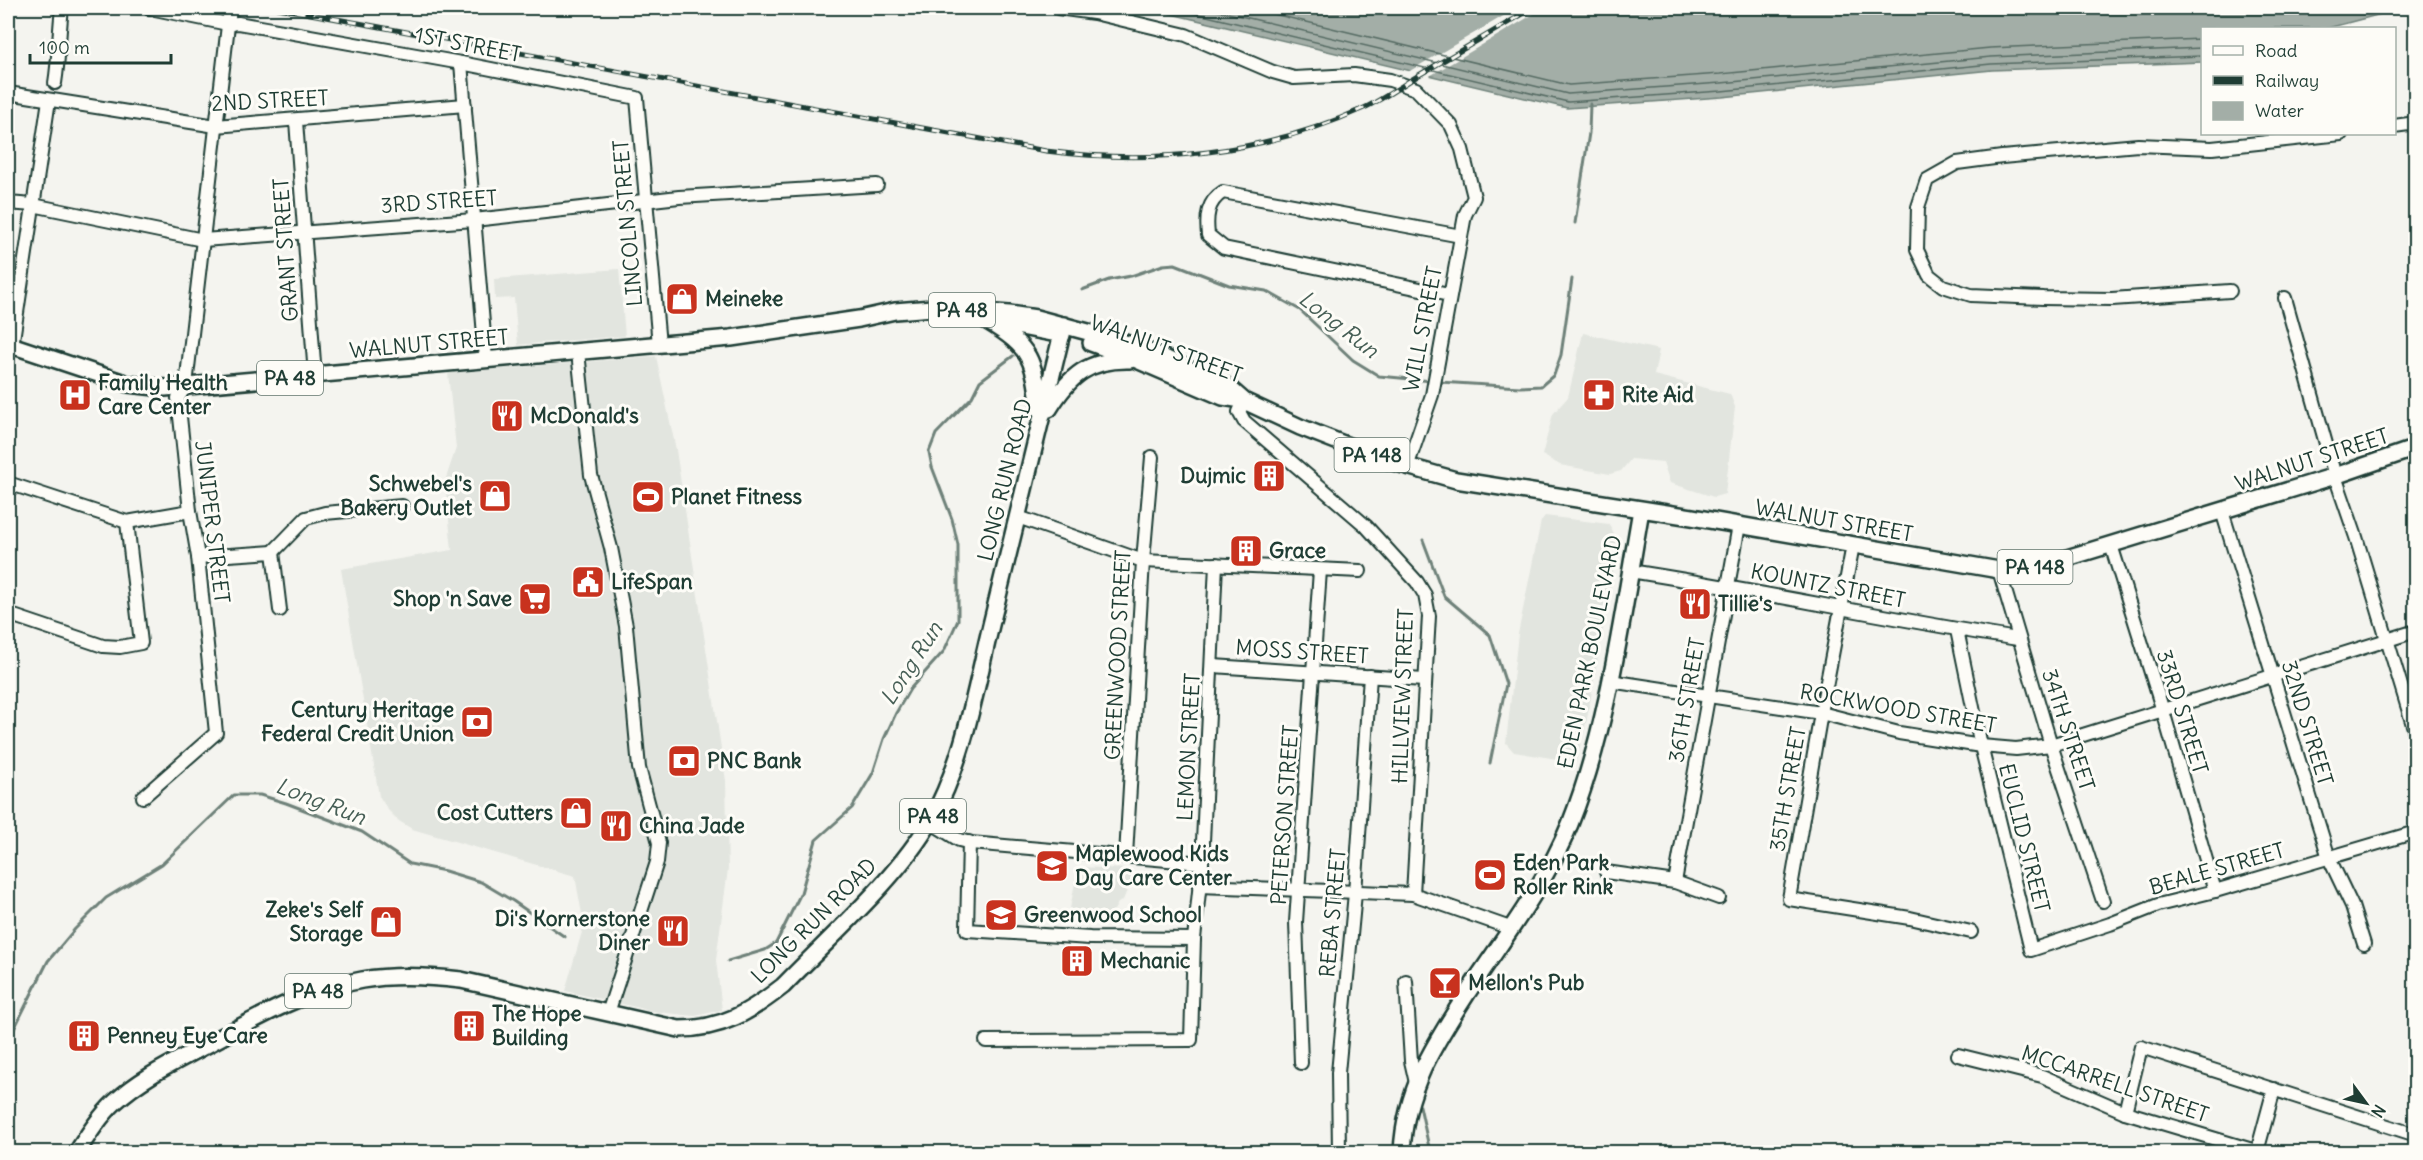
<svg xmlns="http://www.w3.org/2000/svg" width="2423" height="1160" viewBox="0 0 2423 1160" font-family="Delius,sans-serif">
	<rect width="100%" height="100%" fill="#f4f4ef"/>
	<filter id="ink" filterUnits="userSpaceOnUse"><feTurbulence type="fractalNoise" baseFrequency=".0167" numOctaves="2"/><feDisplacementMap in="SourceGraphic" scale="12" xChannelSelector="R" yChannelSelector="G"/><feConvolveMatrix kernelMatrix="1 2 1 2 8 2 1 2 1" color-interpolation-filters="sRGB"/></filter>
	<g filter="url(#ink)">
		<g fill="#e2e5df">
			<path d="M619,269L625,336L518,345L514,298L495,299L494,279Z"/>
			<path d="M1583,333L1659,350L1654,375L1730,394L1735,407L1725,494L1714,497L1670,483L1663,462L1631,459L1621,471L1610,474L1560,465L1542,455L1553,414L1568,397Z"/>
			<path d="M656,356L676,450L726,781L728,869L716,960L722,1010L695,1016L657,1012L565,991L584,925L575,876L412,829L399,821L388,810L379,796L341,569L452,550L445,481L456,448L448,373Z"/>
			<path d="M1545,516L1609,524L1618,543L1587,719L1576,762L1514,752L1506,743L1518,634L1541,521Z"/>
			<path d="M1078,867L1130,869V875L1141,877L1140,885L1129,886L1123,900L1118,903L1113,912L1093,925L1067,924Z"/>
		</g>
		<path fill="#a3aea7" stroke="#6e8179" stroke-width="1.5" d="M1146,8H2404L2328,28H2202V62L1992,70L1722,97L1567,108Z"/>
		<path fill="#f4f4ef" d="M1517,8H1544L1428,77L1408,72Z"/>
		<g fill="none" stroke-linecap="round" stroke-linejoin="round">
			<g stroke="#546a62" stroke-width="1.5">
				<path d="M1173,8L1568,102L1721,91L1991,64L2202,56"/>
				<path d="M1207,8L1568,94L1721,83L1991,57L2202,48"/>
				<path d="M1248,8L1569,85L1720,74L1990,48L2202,39"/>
			</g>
			<g stroke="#6e8179" stroke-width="3">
				<path d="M1575,223L1589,133L1590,104"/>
				<path d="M1082,290L1109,280L1131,276L1163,265L1175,264L1229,285L1266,291L1300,310L1353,360L1379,376L1432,381"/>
				<path d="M1439,382L1520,387L1541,386L1554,375L1561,355L1572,279"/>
				<path d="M1423,540L1444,596L1490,635L1506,684L1490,763"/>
				<path d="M728,961L765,950L776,943L801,893L816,840L852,808L873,773L884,739L896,713L910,689L944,651L958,620V545L952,519L932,467L929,452L936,434L972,397L980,381L1013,356"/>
				<path d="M8,1041L48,961L75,929L106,898L162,864L234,795H260L286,803L362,832L410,864L445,871L481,882L513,901L565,937"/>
				<path d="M1420,1106L1430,1152"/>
			</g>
			<g stroke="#1f3d34" stroke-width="16">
				<g id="minor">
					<path d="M150,8L228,24L238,23L461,63L637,98L659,345"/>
					<path d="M1058,8L1094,13L1186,35L1273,72L1294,78L1354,75L1390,80L1416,89L1451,125L1462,149L1474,197L1465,215L1432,395L1407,467"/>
					<path d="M461,63L486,359"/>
					<path d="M55,83C59,58 59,33 62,8"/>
					<path d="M8,93L216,126L465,105"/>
					<path d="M296,121L315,376"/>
					<path d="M2394,126L2416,123"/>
					<path d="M8,203L33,205L203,240L474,220L679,197L877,185"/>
					<path d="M2230,291L2112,299L2043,298L1971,295L1943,286L1929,275L1917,250L1918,207L1927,180L1957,163L2002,157L2138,145L2212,148L2341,134"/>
					<path d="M1449,295L1224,248L1208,235C1206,217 1207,202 1223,192L1461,236"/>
					<path d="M2285,298L2335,476L2356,537L2416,735"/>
					<path d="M12,346L49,100"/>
					<path d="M578,352L591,475L611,548L626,626L639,768L659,843L657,862L608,1013"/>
					<path d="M1244,401L1239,412L1244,421L1366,526L1417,582L1425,595L1429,616L1413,894"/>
					<path d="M8,483L127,522L190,511"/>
					<path d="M2222,511L2329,858L2352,906L2364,944"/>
					<path d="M1018,517L1143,561L1360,571"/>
					<path d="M1853,545L1821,713L1789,899L1910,918L1971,932"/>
					<path d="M2111,545L2163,711L2215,891"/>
					<path d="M273,552L306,518L325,513L402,506"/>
					<path d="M273,552L280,610"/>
					<path d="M198,557L273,552"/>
					<path d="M1999,570L2051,745L2103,901"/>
					<path d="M1630,571C1760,591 1888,619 2018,639"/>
					<path d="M8,614L103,646L120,647L141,643L127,522"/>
					<path d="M1957,630L1981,746L2031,950L2110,924L2158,905L2215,891L2416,832"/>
					<path d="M1213,666L1424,680"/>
					<path d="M1610,681L1821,713L1899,733L1981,746L2016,749L2051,745L2416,631"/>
					<path d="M143,797L216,733L198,557L190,511L178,398L186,385L230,8"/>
					<path d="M930,822L959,840L971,843L1202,863"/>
					<path d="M969,842L967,930L1090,938L1194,939"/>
					<path d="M1126,856L1143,561L1152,457"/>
					<path d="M1606,872L1675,882L1719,898"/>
					<path d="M1675,882L1739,525"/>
					<path d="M1199,886L1413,894L1510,928"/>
					<path d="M1406,981L1411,1061L1416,1083"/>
					<path d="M986,1041L1191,1040L1194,939L1202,863L1216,564"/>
					<path d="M1958,1055L2042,1076L2125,1112L2259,1152"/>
					<path d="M1301,1063L1296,922L1320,570"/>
					<path d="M2125,1112L2141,1047L2416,1135"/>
					<path d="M1339,1152L1338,1073L1355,893L1370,676"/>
					<path d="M2257,1152L2274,1089"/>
				</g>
			</g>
			<g stroke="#1f3d34" stroke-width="20">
				<g id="major">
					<path d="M987,321C1032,348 1034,360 1040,410"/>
					<path d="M1006,324L1062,335"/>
					<path d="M1091,343L1137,360L1223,397L1242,400"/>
					<path d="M8,344L128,384L165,388L731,338L859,319L895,311L932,308L1009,314L1036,318L1114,339L1160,356L1228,387L1244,401L1300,427L1382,459L1456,480L1692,517L1999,570H2019L2044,565L2335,476L2416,448"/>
					<path d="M1049,409C1070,375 1089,359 1130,360"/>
					<path d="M77,1152C88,1135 100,1116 115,1102C141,1078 173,1063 203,1047C255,1019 304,990 362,980C395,974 428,976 461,980L679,1029C722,1029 750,1012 783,986C830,937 898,878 931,820C964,761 975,691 991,625C1016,525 1040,425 1064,325"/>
					<path d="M1402,1152C1405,1090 1433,1046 1466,995C1502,940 1545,886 1570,824C1608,729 1623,612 1641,510"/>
				</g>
			</g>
			<use href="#minor" stroke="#fdfcf7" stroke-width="12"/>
			<use href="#major" stroke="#fdfcf7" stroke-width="15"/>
			<g stroke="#1f3d34" stroke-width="5">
				<path id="rail" d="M278,8L1046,151C1154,165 1264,154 1364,108C1383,99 1401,86 1419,75C1457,53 1495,30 1533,8"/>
			</g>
			<use href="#rail" stroke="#fdfcf7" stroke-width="3" stroke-dasharray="9" stroke-linecap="butt"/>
		</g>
	</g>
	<defs>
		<g id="shop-square" transform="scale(1.725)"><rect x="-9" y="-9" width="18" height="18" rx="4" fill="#c8321e" stroke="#fdfcf7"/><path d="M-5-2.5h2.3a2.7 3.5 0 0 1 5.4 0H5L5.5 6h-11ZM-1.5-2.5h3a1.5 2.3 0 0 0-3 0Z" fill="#fff"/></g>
		<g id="hospital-square" transform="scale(1.725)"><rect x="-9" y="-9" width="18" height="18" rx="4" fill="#c8321e" stroke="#fdfcf7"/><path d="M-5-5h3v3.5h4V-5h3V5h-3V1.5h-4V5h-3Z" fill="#fff"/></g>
		<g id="pharmacy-square" transform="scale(1.725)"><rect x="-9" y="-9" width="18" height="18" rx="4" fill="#c8321e" stroke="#fdfcf7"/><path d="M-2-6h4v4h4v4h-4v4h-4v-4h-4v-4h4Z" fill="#fff"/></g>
		<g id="restaurant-square" transform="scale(1.725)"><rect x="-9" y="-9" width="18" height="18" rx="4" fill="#c8321e" stroke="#fdfcf7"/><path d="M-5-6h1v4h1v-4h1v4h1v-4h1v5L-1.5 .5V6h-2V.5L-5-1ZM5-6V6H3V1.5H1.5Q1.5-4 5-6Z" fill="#fff"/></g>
		<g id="building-square" transform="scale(1.725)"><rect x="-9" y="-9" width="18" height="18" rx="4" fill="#c8321e" stroke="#fdfcf7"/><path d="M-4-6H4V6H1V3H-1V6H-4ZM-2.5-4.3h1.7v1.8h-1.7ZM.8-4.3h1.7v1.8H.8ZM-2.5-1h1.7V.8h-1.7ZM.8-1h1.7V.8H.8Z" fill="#fff"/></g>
		<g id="stadium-square" transform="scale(1.725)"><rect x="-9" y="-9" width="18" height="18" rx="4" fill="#c8321e" stroke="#fdfcf7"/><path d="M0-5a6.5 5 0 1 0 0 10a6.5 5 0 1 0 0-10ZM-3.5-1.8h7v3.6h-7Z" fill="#fff"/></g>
		<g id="civic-square" transform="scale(1.725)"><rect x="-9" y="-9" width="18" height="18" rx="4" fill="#c8321e" stroke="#fdfcf7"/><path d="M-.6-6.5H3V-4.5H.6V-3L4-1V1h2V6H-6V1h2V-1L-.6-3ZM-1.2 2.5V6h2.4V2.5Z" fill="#fff"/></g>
		<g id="supermarket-square" transform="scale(1.725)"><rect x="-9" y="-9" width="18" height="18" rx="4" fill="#c8321e" stroke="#fdfcf7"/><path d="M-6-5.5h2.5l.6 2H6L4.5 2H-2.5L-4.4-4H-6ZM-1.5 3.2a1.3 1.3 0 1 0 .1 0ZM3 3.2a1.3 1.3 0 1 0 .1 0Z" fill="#fff"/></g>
		<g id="bank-square" transform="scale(1.725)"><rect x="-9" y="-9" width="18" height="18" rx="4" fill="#c8321e" stroke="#fdfcf7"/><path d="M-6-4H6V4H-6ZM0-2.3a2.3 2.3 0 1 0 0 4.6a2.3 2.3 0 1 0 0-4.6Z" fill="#fff"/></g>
		<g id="school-square" transform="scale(1.725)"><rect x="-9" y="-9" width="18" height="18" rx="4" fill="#c8321e" stroke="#fdfcf7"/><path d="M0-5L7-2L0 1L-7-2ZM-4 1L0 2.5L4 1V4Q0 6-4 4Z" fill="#fff"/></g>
		<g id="bar-square" transform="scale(1.725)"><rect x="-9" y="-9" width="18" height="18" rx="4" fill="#c8321e" stroke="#fdfcf7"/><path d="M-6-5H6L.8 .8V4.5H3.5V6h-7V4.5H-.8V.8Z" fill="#fff"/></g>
	</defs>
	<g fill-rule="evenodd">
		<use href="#shop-square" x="682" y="299"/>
		<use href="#hospital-square" x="75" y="395"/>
		<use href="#pharmacy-square" x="1599" y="395"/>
		<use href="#restaurant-square" x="507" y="416"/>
		<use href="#building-square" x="1269" y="476"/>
		<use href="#shop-square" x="495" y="496"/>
		<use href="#stadium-square" x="648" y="497"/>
		<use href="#building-square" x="1246" y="551"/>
		<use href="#civic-square" x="588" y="582"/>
		<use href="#supermarket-square" x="535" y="599"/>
		<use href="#restaurant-square" x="1695" y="604"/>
		<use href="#bank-square" x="477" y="722"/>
		<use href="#bank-square" x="684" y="761"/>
		<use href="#shop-square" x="576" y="813"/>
		<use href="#restaurant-square" x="616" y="826"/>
		<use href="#school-square" x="1052" y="866"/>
		<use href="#stadium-square" x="1490" y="875"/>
		<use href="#school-square" x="1001" y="915"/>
		<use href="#shop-square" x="386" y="922"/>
		<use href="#restaurant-square" x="673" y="931"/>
		<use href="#building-square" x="1077" y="961"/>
		<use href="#bar-square" x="1445" y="983"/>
		<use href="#building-square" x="469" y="1026"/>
		<use href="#building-square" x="84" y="1036"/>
	</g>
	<g text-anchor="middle" stroke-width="6" stroke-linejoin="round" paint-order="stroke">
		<g fill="#fdfcf7" stroke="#62766e" stroke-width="1.5">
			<rect x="929" y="293" width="66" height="34" rx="4.5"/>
			<rect x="257" y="361" width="66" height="34" rx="4.5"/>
			<rect x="1334.5" y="438" width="75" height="34" rx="4.5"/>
			<rect x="1997.5" y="550" width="75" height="34" rx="4.5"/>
			<rect x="900" y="799" width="66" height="34" rx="4.5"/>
			<rect x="285" y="974" width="66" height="34" rx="4.5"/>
		</g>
		<g font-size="20" font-weight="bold" fill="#1f3d34">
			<text x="962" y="317">PA 48</text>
			<text x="290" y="385">PA 48</text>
			<text x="1372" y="462">PA 148</text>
			<text x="2035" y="574">PA 148</text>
			<text x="933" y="823">PA 48</text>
			<text x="318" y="998">PA 48</text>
		</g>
		<g font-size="21" fill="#1f3d34" stroke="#fdfcf7">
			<text transform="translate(468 45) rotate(11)" y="7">1ST STREET</text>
			<text transform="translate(270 101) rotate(-3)" y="7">2ND STREET</text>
			<text transform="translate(439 202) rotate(-4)" y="7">3RD STREET</text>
			<text transform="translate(628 223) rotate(-95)" y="7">LINCOLN STREET</text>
			<text transform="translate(286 250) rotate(-94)" y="7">GRANT STREET</text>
			<text transform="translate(1423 329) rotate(-79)" y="7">WILL STREET</text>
			<text transform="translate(429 344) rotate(-5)" y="7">WALNUT STREET</text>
			<text transform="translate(1166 349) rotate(20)" y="7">WALNUT STREET</text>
			<text transform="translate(2312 460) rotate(-18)" y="7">WALNUT STREET</text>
			<text transform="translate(1005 480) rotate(-76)" y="7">LONG RUN ROAD</text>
			<text transform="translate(1834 521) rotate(10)" y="7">WALNUT STREET</text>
			<text transform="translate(212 522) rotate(83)" y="7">JUNIPER STREET</text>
			<text transform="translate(1828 586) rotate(11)" y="7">KOUNTZ STREET</text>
			<text transform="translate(1302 652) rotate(4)" y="7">MOSS STREET</text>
			<text transform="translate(1590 652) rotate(-78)" y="7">EDEN PARK BOULEVARD</text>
			<text transform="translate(1118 655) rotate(-87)" y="7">GREENWOOD STREET</text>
			<text transform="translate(1403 696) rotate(-88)" y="7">HILLVIEW STREET</text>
			<text transform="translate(1687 700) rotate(-80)" y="7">36TH STREET</text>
			<text transform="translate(1898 709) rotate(10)" y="7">ROCKWOOD STREET</text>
			<text transform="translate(2182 712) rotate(73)" y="7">33RD STREET</text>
			<text transform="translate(2307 723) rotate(73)" y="7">32ND STREET</text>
			<text transform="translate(2068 730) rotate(72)" y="7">34TH STREET</text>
			<text transform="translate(1189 747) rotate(-87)" y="7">LEMON STREET</text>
			<text transform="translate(1788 789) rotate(-80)" y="7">35TH STREET</text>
			<text transform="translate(1285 815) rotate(-86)" y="7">PETERSON STREET</text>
			<text transform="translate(2024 838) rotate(76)" y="7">EUCLID STREET</text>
			<text transform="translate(2217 869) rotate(-16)" y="7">BEALE STREET</text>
			<text transform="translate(1333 913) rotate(-85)" y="7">REBA STREET</text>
			<text transform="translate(814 921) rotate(-45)" y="7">LONG RUN ROAD</text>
			<text transform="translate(2115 1084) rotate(19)" y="7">MCCARRELL STREET</text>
		</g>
		<g font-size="21" font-weight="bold" fill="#1f3d34" stroke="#fdfcf7" text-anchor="start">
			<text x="705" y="306">Meineke</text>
			<text x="98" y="390">Family Health<tspan x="98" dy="24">Care Center</tspan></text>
			<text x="1622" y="402">Rite Aid</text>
			<text x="530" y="423">McDonald's</text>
			<text x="1246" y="483" text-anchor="end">Dujmic</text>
			<text x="472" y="491" text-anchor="end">Schwebel's<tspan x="472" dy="24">Bakery Outlet</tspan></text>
			<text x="671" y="504">Planet Fitness</text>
			<text x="1269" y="558">Grace</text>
			<text x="611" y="589">LifeSpan</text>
			<text x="512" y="606" text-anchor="end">Shop 'n Save</text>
			<text x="1718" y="611">Tillie's</text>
			<text x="454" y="717" text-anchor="end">Century Heritage<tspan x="454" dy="24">Federal Credit Union</tspan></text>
			<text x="707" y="768">PNC Bank</text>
			<text x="553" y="820" text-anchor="end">Cost Cutters</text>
			<text x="639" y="833">China Jade</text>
			<text x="1075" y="861">Maplewood Kids<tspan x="1075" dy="24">Day Care Center</tspan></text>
			<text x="1513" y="870">Eden Park<tspan x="1513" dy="24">Roller Rink</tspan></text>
			<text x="363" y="917" text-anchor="end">Zeke's Self<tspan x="363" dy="24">Storage</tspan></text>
			<text x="1024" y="922">Greenwood School</text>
			<text x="650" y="926" text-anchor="end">Di's Kornerstone<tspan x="650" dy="24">Diner</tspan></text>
			<text x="1100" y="968">Mechanic</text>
			<text x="1468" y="990">Mellon's Pub</text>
			<text x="492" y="1021">The Hope<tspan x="492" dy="24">Building</tspan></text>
			<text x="107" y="1043">Penney Eye Care</text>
		</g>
		<g font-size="22" font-style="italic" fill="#475f56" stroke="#fdfcf7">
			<text transform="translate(1339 324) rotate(38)" y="8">Long Run</text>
			<text transform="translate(911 663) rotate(-57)" y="8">Long Run</text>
			<text transform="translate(321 801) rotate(21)" y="8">Long Run</text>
		</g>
	</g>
	<rect width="2423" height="1160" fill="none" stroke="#fdfcf7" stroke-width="30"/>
	<rect x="15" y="15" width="2393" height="1130" fill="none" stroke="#1f3d34" stroke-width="2" filter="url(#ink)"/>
	<rect x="2201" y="27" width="195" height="108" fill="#fdfcf7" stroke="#a4b0a9" stroke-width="1.5"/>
	<rect x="2213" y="46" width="30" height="9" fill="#fdfcf7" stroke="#a4b0a9" stroke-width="1.5"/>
	<text x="2255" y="57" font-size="18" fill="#1f3d34">Road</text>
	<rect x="2213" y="76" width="30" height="9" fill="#1f3d34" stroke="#a4b0a9" stroke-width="1.5"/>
	<text x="2255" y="87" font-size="18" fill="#1f3d34">Railway</text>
	<rect x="2213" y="102" width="30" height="18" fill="#a3aea7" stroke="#a4b0a9" stroke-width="1.5"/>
	<text x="2255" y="117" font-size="18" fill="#1f3d34">Water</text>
	<g transform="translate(2366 1103) rotate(123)" stroke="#fdfcf7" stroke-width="4.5" paint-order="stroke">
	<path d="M0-4.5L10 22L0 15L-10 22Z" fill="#1f3d34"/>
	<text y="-9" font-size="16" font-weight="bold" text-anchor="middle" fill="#1f3d34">N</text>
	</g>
	<path d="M30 54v9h141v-9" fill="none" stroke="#1f3d34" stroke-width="3"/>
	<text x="39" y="54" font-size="18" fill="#1f3d34" stroke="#fdfcf7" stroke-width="4.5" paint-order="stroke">100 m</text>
</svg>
